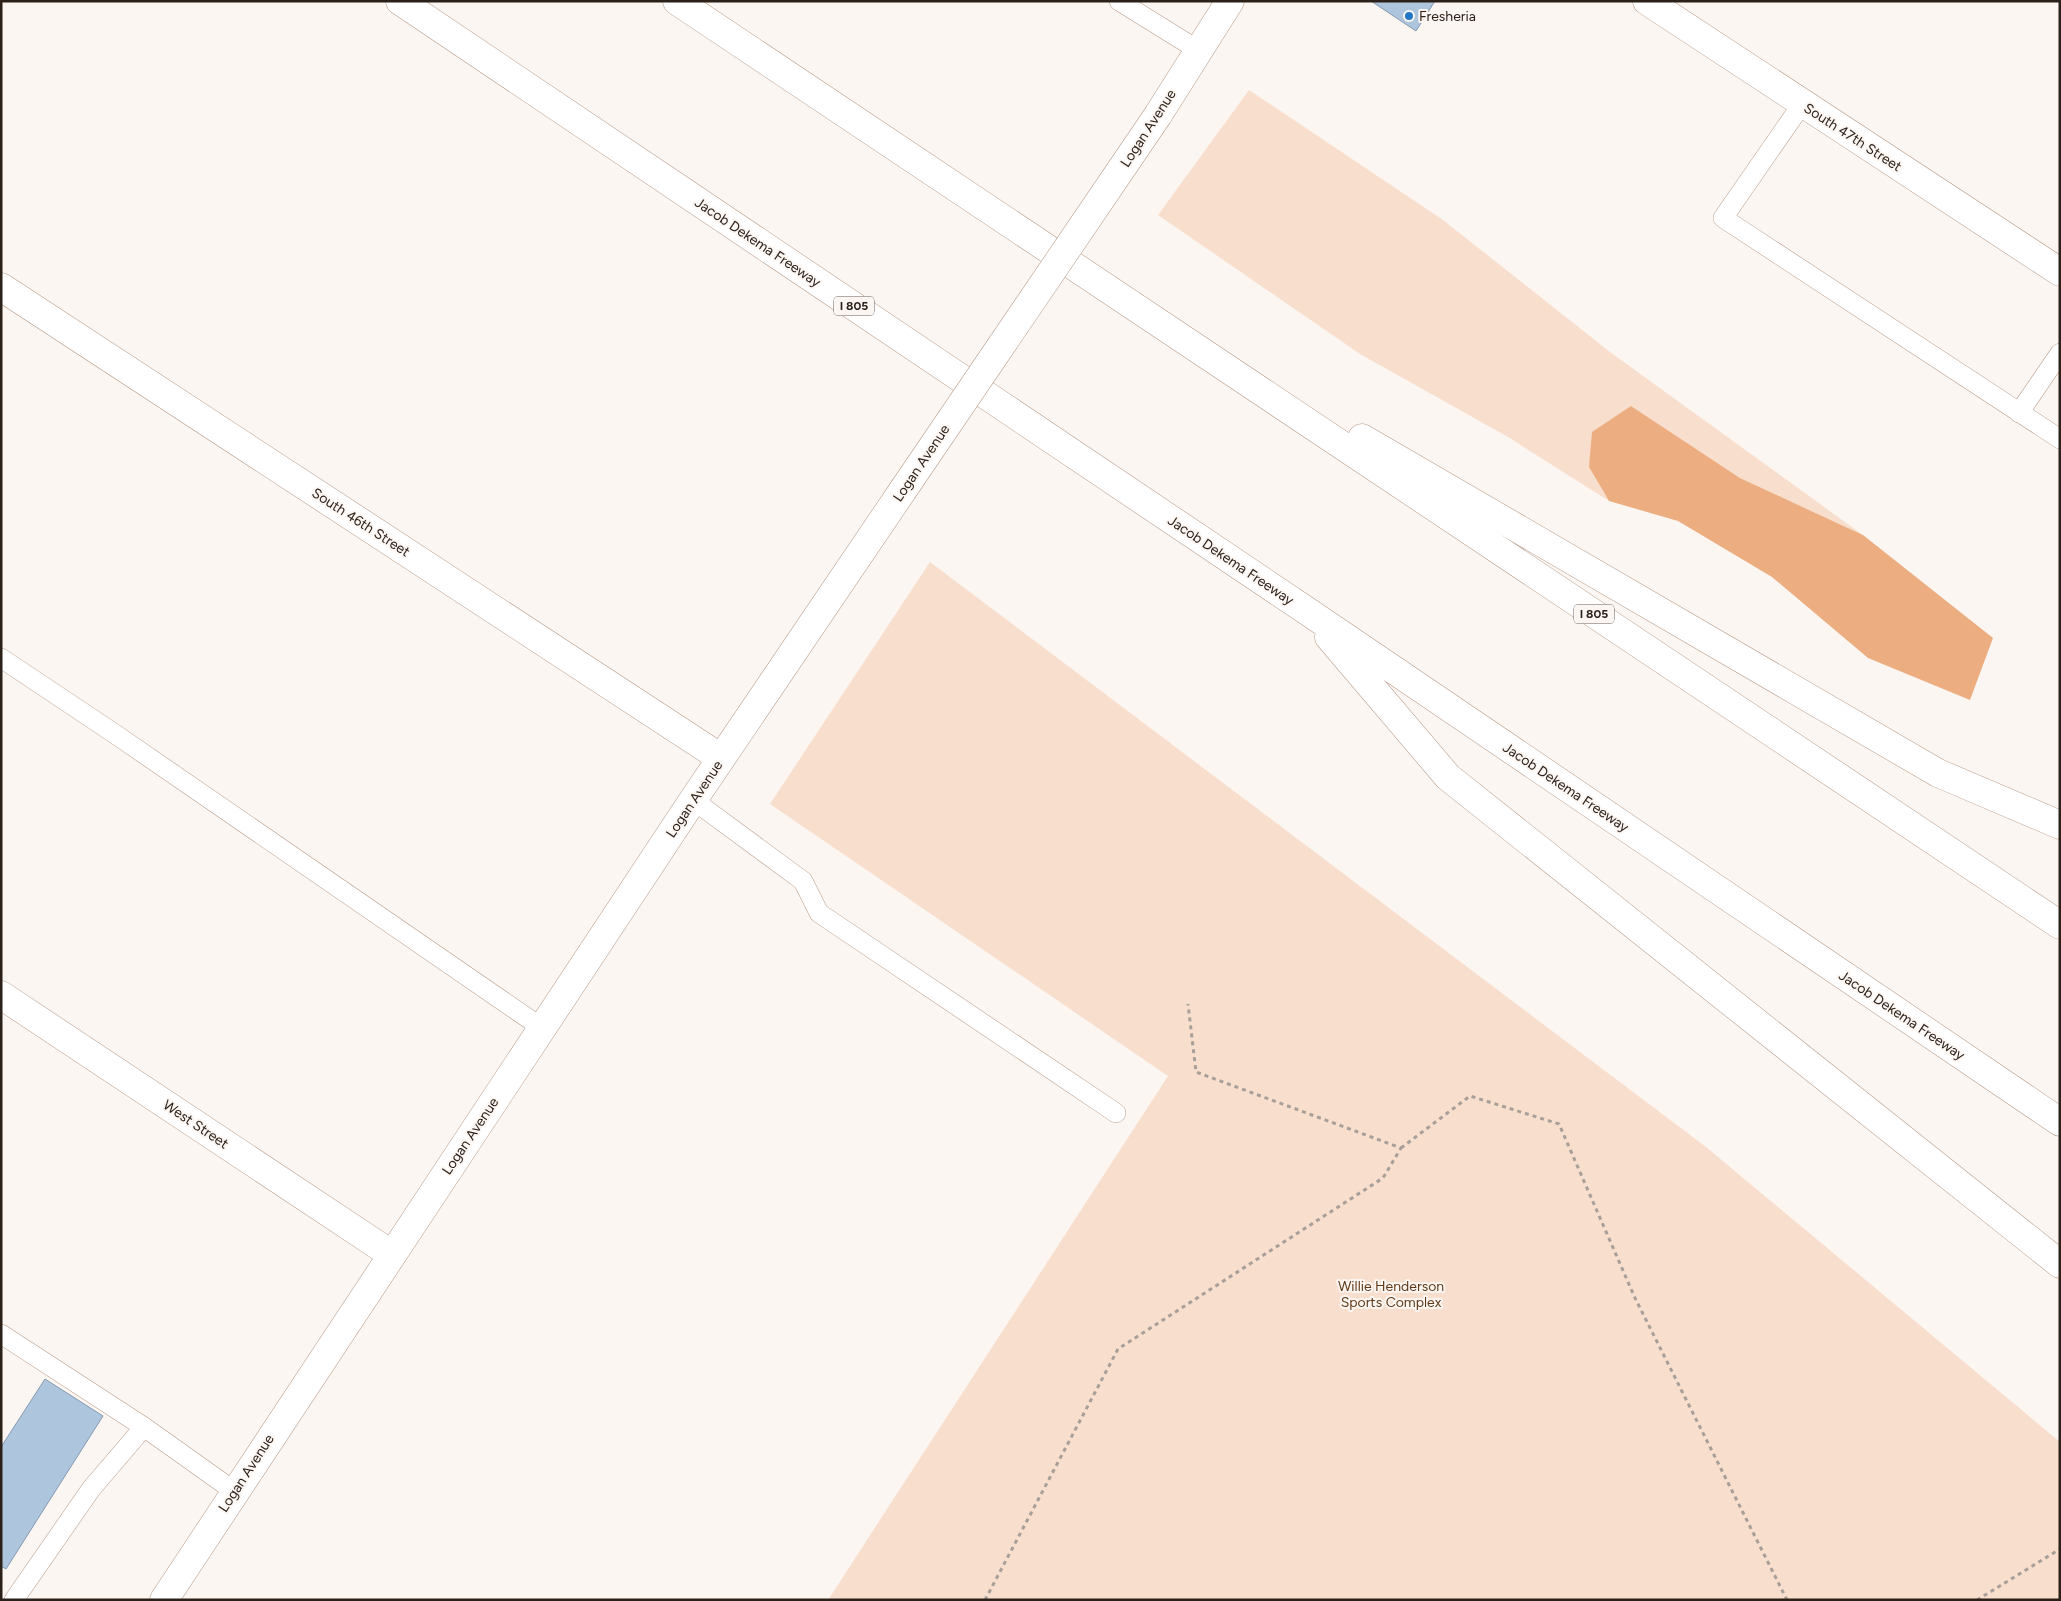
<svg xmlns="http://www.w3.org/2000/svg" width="2061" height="1601" viewBox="0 0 2061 1601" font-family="Figtree,sans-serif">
	<rect width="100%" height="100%" fill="#fcf6f2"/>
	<g fill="#f8decd">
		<path d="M1249,90L1443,220L1610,352L1863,535L1740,478L1631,406L1589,467L1609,501L1508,437L1360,354L1158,215Z"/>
		<path d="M930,562L1706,1147L2060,1442V1600H828L1168,1076L770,804Z"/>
	</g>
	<path fill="#ecae80" d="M1631,406L1740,478L1863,535L1993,638L1970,700L1868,658L1772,577L1678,521L1609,501L1589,467L1592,432Z"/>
	<g fill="#aec5de" stroke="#8399b1">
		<path d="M1371,1H1435L1416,31Z"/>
		<path d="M45,1379L103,1416L6,1569L1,1566V1447Z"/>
	</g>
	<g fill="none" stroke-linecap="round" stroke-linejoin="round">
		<g stroke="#b79b87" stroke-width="20">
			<g id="service">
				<path d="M1119,1L1198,50"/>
				<path d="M1802,104L1723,218L2060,439"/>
				<path d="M2019,413L2060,353"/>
				<path d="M1,658L115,734L542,1028"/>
				<path d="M693,800L803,881L819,913L1116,1113"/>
				<path d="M1,1334L144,1427L234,1491"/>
				<path d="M14,1600L91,1489L144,1427"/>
			</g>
		</g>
		<g stroke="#b79b87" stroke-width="29">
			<g id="minor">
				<path d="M1,287L721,758"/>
				<path d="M1,995L391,1254"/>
			</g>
		</g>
		<g stroke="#b79b87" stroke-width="29">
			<path id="secondary" d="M1647,1L2060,272"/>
		</g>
		<g stroke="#b79b87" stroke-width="29">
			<g id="primary">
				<path d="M1158,115L1230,1"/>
				<path d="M164,1600L693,800L903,490"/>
			</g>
		</g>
		<g stroke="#b79b87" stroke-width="29">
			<g id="motorway">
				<path d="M400,1L1307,611L2060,1122"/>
				<path d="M677,1L2060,925"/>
				<path d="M1362,438L1938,773L2060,825"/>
				<path d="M1329,637L1448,777L2060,1264"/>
			</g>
		</g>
		<g stroke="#a79f99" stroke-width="3" stroke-dasharray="4 4" stroke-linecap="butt">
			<path d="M1401,1148L1470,1096L1559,1124L1635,1298L1787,1600"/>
			<path d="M985,1600L1118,1349L1383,1178L1401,1148L1196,1072L1188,1004"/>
			<path d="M1977,1600L2060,1549"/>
		</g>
		<use href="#service" stroke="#fff" stroke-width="19"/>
		<use href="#minor" stroke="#fff" stroke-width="28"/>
		<use href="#secondary" stroke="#fff" stroke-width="28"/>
		<use href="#primary" stroke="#fff" stroke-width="28"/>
		<use href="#motorway" stroke="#fff" stroke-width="28"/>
		<g stroke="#b79b87" stroke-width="29" stroke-linecap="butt">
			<path id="primary-bridge" d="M903,490L1158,115"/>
		</g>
		<use href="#primary-bridge" stroke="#fff" stroke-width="28"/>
	</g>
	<circle fill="#2177c5" stroke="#fcf6f2" stroke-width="2" cx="1409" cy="16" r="5"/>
	<g text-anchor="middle" stroke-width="4" stroke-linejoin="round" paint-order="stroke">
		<g fill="#fcf6f2" stroke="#6a615a" stroke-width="1">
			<rect x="834" y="296.5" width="40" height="19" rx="4"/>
			<rect x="1574" y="604.5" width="40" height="19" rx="4"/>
		</g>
		<g font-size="12" font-weight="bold" fill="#2c2119">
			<text x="854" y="310">I 805</text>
			<text x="1594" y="618">I 805</text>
		</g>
		<g font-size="14" fill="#2c2119" stroke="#fcf6f2" text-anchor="start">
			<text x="1419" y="21">Fresheria</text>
		</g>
		<g font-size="14" fill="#2c2119" stroke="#fcf6f2">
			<text transform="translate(1148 128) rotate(-57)" y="5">Logan Avenue</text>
			<text transform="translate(1853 137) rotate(33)" y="5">South 47th Street</text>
			<text transform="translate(758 242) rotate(34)" y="5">Jacob Dekema Freeway</text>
			<text transform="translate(921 463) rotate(-56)" y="5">Logan Avenue</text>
			<text transform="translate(361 522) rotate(33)" y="5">South 46th Street</text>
			<text transform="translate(1231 560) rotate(34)" y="5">Jacob Dekema Freeway</text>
			<text transform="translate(1566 787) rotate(34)" y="5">Jacob Dekema Freeway</text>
			<text transform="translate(694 799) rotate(-56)" y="5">Logan Avenue</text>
			<text transform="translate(1902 1015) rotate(34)" y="5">Jacob Dekema Freeway</text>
			<text transform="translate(196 1124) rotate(34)" y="5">West Street</text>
			<text transform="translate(470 1136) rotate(-56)" y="5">Logan Avenue</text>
			<text transform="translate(246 1473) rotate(-57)" y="5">Logan Avenue</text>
		</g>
		<g font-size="14" fill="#613816" stroke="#fcf6f2">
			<text x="1391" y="1291">Willie Henderson<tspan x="1391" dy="16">Sports Complex</tspan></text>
		</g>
	</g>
	<rect width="2061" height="1601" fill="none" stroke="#2c2119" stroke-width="5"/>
</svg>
